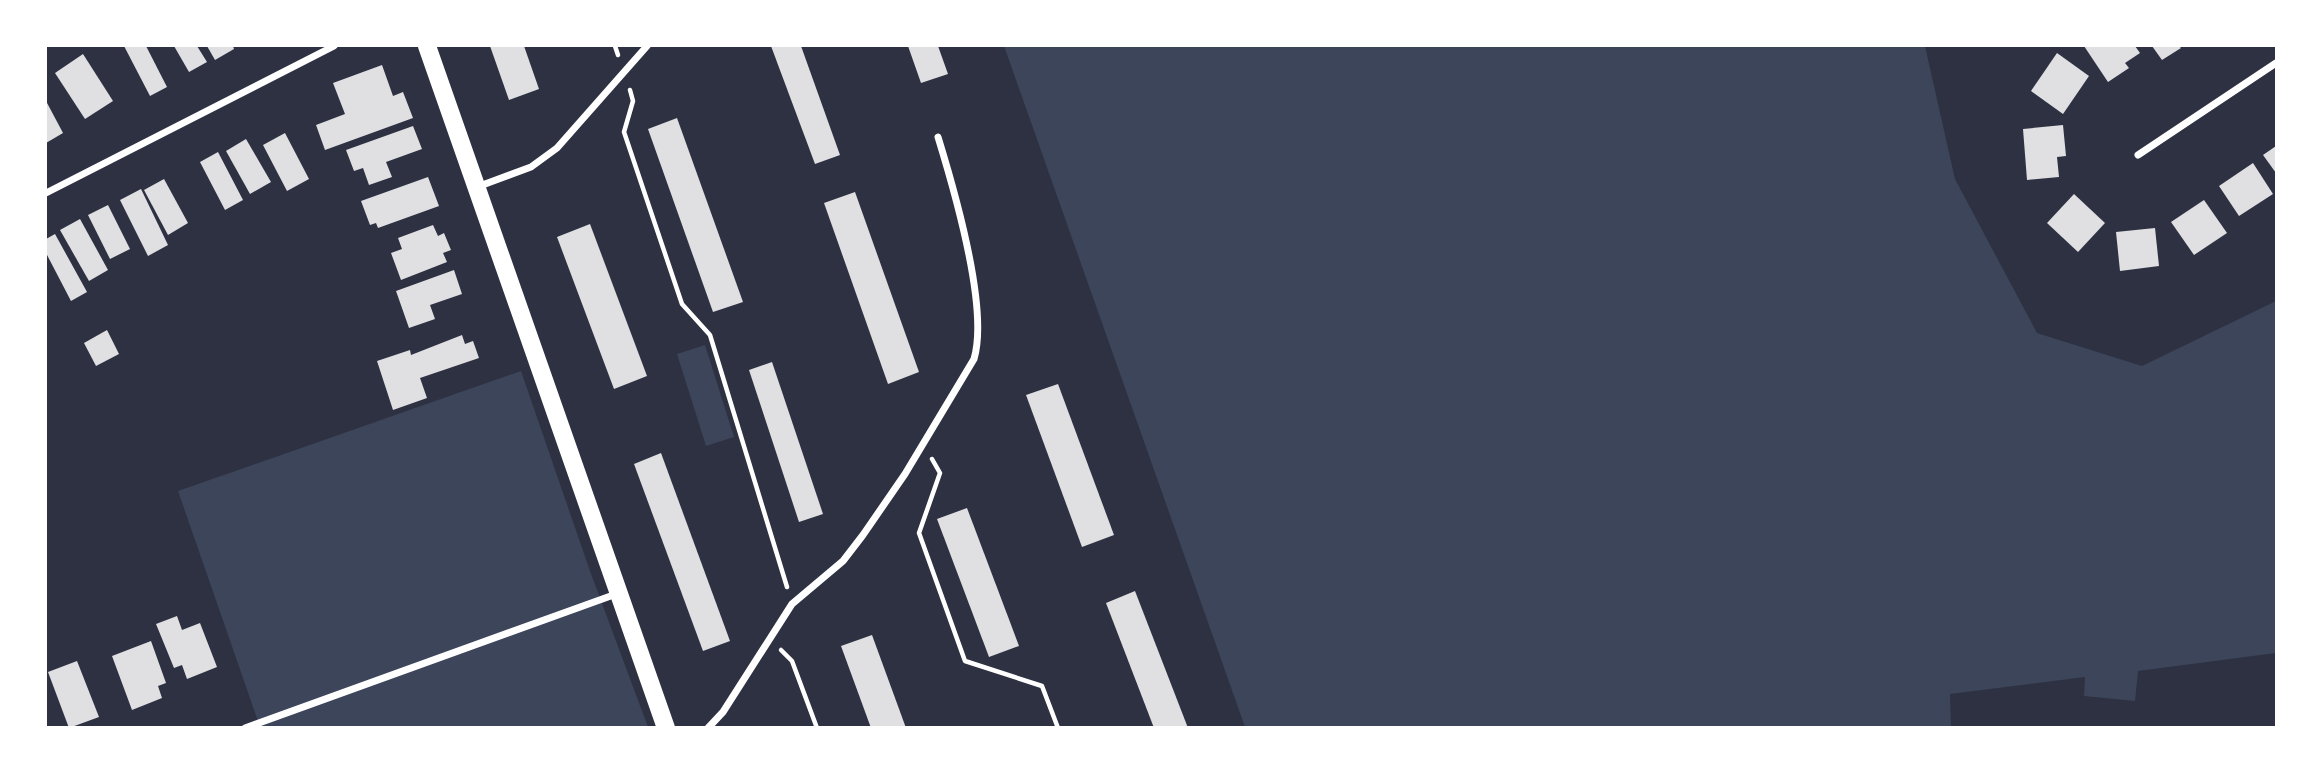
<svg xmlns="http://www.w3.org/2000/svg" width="2322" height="773" viewBox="0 0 2322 773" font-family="Overpass,sans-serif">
	<rect width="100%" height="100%" fill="#2d3142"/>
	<g fill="#3c4559">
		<path d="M1004,46H1925L1955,179L2037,333L2142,366L2276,301V653L2138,671L2135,701L2084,696L2085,677L1950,694L1951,727H1245Z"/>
		<path d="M705,345L734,437L706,446L677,354Z"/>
		<path d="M521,371L590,571L648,727H260L178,491Z"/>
	</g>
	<g fill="#e0e0e3">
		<path d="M124,46H146L167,87L150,96Z"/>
		<path d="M174,46H197L207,62L189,72Z"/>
		<path d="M207,46H233L234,49L215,60Z"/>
		<path d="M490,46H524L539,89L509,100Z"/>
		<path d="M771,46H801L840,155L815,164Z"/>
		<path d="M908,46H938L948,74L921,83Z"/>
		<path d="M2084,46H2135L2140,53L2125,63L2129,68L2108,82Z"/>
		<path d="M2152,46H2179L2181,48L2162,60Z"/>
		<path d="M2057,53L2089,76L2063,114L2031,91Z"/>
		<path d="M83,54L113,101L85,119L55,73Z"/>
		<path d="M382,65L393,96L403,92L413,118L325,150L316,125L345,114L333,83Z"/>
		<path d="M46,101L63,133L46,143Z"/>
		<path d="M677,118L743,302L713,312L648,129Z"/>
		<path d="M2063,125L2066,156L2057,157L2059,177L2027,180L2023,129Z"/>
		<path d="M413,126L422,149L386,162L392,177L369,185L363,168L354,171L346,150Z"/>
		<path d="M285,133L309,179L287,191L263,145Z"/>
		<path d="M246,139L271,182L250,194L226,151Z"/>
		<path d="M2276,146V173L2263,155Z"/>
		<path d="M218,152L243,200L225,210L200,162Z"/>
		<path d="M2253,163L2273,194L2239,216L2219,186Z"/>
		<path d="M428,177L439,206L378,228L376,223L370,225L361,201Z"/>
		<path d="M164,179L188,223L168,235L144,190Z"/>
		<path d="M141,189L168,245L148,256L120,200Z"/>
		<path d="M855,192L919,372L888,384L824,203Z"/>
		<path d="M2074,194L2105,223L2078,252L2047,223Z"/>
		<path d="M2204,200L2227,233L2194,255L2171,222Z"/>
		<path d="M108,205L130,249L110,259L88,215Z"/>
		<path d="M80,219L108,270L89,281L60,230Z"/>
		<path d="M590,224L647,376L614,389L557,237Z"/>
		<path d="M433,225L438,236L444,233L451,250L443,253L447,262L401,280L391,253L402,249L398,238Z"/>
		<path d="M2155,228L2159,266L2120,271L2116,232Z"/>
		<path d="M55,234L87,292L71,301L46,253V239Z"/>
		<path d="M454,270L462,294L430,305L435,319L409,328L396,291Z"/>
		<path d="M107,330L119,354L96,366L84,343Z"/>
		<path d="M462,335L465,344L473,341L479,358L420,378L427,398L393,410L377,361L410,350L411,355Z"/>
		<path d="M772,362L823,514L799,522L749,370Z"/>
		<path d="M1058,384L1114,535L1082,547L1026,395Z"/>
		<path d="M661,453L730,641L703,651L634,464Z"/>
		<path d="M967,508L1019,646L989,657L937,519Z"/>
		<path d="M1135,591L1188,728H1154L1106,603Z"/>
		<path d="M177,616L182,630L200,623L217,667L187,679L182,665L174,668L156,624Z"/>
		<path d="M872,635L906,728H871L841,646Z"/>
		<path d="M151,641L166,683L158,686L162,698L132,710L112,656Z"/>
		<path d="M77,661L99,717L69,728L48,672Z"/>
	</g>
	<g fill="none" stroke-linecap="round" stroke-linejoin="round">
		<g stroke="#fff" stroke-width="4.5">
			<path d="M615,46L618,55"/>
			<path d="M630,90L633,101L624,132L682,304L710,335L787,587"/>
			<path d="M932,459L940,473L919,533L965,661L1042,686L1058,728"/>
			<path d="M781,650L792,661L817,728"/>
		</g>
		<g stroke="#fff" stroke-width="7">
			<path d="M2138,155L2276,63"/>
			<path d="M477,187L531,167L557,148L647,46"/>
			<path d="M46,193L334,46"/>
			<path d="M245,728L619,593"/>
			<path d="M708,728L723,712L792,604L843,561L863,535L905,474L974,359C989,309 954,189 938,137"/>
		</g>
		<path stroke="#fff" stroke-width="18" d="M427,46L666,728"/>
	</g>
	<rect width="2322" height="773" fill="none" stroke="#ffffff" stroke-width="94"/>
</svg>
